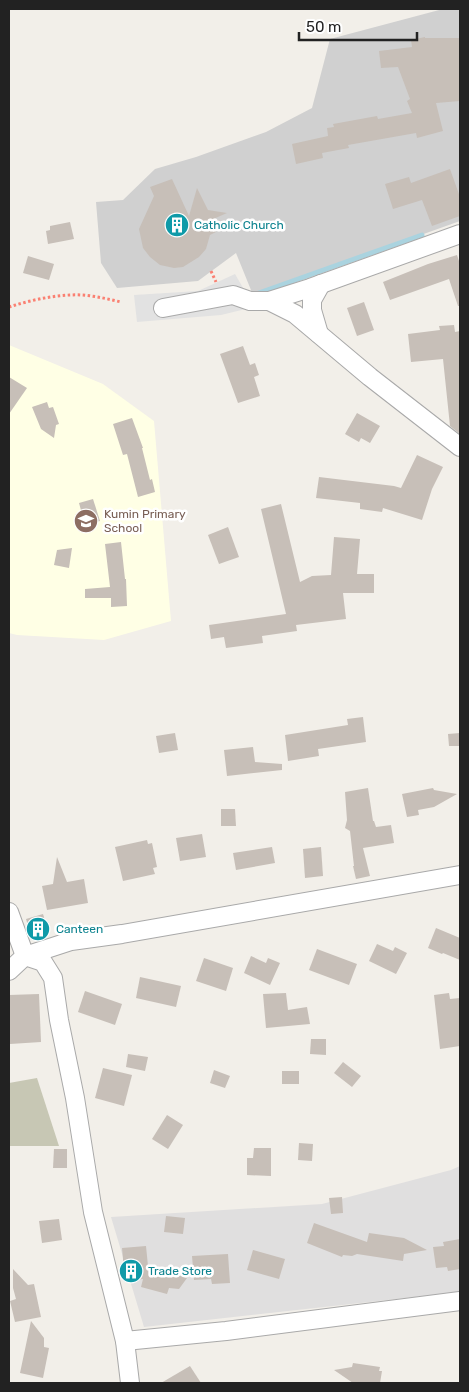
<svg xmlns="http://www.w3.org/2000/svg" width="469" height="1392" viewBox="0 0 469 1392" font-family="Rubik,sans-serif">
	<rect width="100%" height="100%" fill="#f2efe9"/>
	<path fill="#e0dfdf" d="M460,1166V1292L144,1327L111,1217L322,1204L451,1170Z"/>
	<path fill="#ffffe5" d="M9,345L103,384L154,421L171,621L104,640L17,635L9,633Z"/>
	<path fill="#d0d0d0" d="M443,9H460V221L253,295L236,253L198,281L117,288L101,263L96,202L123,200L155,169L196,157L266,132L312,108L330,39Z"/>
	<path fill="#c7c7b4" d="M37,1078L59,1146H9V1083Z"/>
	<path fill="#e2e2e2" d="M235,274L254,307L221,315L137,322L134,295L198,291Z"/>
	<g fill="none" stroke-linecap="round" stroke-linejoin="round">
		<path stroke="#aad3df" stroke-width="5" d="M256,294L422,235"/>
	</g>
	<g fill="#c7bfb8">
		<path d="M425,37V38H460V101L436,103L443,131L417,138L416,133L348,145L349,148L322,153L323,158L296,164L292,144L328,136L327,128L334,127L333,124L377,116L378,119L412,113L407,101L410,99L398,67L381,68L379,51L412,47L411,40Z"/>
		<path d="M450,169L460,197V216L432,226L422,200L393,209L385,184L409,177L411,183Z"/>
		<path d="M172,179L189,216L197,188L208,210L227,213L211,220L216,232L210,235L206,249L199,257L183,267L174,268L160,265L150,257L143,248L139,229L154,196L150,187Z"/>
		<path d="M70,222L74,239L48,244L46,231L50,230V226Z"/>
		<path d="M457,255L460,264V306H458L449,279L390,300L383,282L428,264Z"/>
		<path d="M28,256L54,264L49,280L23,273Z"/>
		<path d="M364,302L374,330L357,336L347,308Z"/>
		<path d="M454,325L455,332L460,331V434L450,426L443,359L411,362L408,334L440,330L439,326Z"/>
		<path d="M243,346L250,365L255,363L259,375L254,377L260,396L238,403L220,354Z"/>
		<path d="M9,377L27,388L9,414Z"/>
		<path d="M47,402L49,408L53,407L59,424L56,425L54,438L41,429L32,407Z"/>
		<path d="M357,413L380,426L370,443L361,438L359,442L345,434Z"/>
		<path d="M132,418L143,448H142L150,480L152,479L155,492L138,497L127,454L123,455L113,424Z"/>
		<path d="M417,455L443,467L432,489L422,520L383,508L382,512L360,509V503L316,498L319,477L394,486L401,488Z"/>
		<path d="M93,499L100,521L85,525L79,503Z"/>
		<path d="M281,504L300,582L312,576L331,575L334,537L360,539L357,574H374V593H343L346,619L296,625L297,631L262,636L263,643L226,648L224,637L211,639L209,625L286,614L261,509Z"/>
		<path d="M228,527L239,557L219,564L208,535Z"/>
		<path d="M121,542L125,579H126L127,606L111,607V598H85V589L110,587L105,544Z"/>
		<path d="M72,548L69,568L54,565L57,550Z"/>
		<path d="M363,717L366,742L318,749L319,756L288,761L285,735L348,725L347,719Z"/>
		<path d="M175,733L178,750L159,753L156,736Z"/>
		<path d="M460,733V746H449L448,734Z"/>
		<path d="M253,747L255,762L282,764V770L227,776L224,750Z"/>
		<path d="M368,788L373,821H374L376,827L391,825L394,843L363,848L370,876L356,879L353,866H354L350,831L345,828L347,820L345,792Z"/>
		<path d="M433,788L434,790L457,794L434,807L418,810L419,815L407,817L402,794Z"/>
		<path d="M221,809H235L236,826H221Z"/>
		<path d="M202,834L206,857L180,861L176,838Z"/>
		<path d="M147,840L148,844L152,843L157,867L153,868L155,874L123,881L115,847Z"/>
		<path d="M272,847L275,863L236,870L233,853Z"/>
		<path d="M321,847L323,876L305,878L303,849Z"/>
		<path d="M57,857L67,882L84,879L88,903L47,910L42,886L53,884Z"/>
		<path d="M43,914L49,934L32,939L26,919Z"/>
		<path d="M436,928L460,938V960L443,953L442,954L428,948Z"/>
		<path d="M377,944L393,951L395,947L407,953L396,974L369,961Z"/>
		<path d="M317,949L357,964L349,985L309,970Z"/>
		<path d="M251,956L266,963L268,958L280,963L270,985L244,973Z"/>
		<path d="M204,958L233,968L226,991L196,981Z"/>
		<path d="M140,977L181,986L176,1007L136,998Z"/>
		<path d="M85,991L122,1004L115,1025L78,1012Z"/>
		<path d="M286,993L288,1010L307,1007L310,1024L266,1028L263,994Z"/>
		<path d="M449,993L450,999L460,998V1046L440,1049L434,995Z"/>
		<path d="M39,994L41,1042L10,1044L9,995Z"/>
		<path d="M311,1039H326V1055L310,1054Z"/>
		<path d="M128,1054L148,1057L145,1071L126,1067Z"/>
		<path d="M343,1062L361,1076L352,1087L334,1073Z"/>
		<path d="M103,1068L132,1075L124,1106L95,1098Z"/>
		<path d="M214,1070L230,1076L225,1088L210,1083Z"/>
		<rect x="282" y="1071" width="17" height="13"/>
		<path d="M167,1115L183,1125L168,1149L152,1139Z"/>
		<path d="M299,1143L313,1144L312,1161L298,1160Z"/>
		<path d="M254,1148H271V1176L247,1175V1158H253Z"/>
		<path d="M54,1149H67V1168H53Z"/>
		<path d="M342,1197L343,1213L331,1214L329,1198Z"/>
		<path d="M166,1216L185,1218L183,1234L164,1232Z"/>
		<path d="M59,1219L62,1240L42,1243L39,1221Z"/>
		<path d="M314,1223L367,1242L369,1233L404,1238L427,1250L404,1254L403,1261L357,1254L352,1256L343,1255L342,1257L307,1243Z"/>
		<path d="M460,1239V1269L448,1271L447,1267L436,1268L433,1247L444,1246L443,1242Z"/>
		<path d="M146,1246L148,1266L187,1278L179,1289L169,1288L167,1294L141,1287L143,1279L125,1281L122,1248Z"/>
		<path d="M253,1250L285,1259L279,1279L247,1270Z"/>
		<path d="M228,1254L230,1283L212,1284L211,1279L194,1280L192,1256Z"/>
		<path d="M13,1269L28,1285L34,1284L41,1317L15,1322L10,1301L16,1299L13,1288Z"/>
		<path d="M31,1321L44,1338V1347L49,1348L43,1378L20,1373Z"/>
		<path d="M353,1363L380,1367L379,1371H382L380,1383H353L334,1370L352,1367Z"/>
		<path d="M190,1366L201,1383H161Z"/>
	</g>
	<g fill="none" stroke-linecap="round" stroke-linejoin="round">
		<g stroke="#a9a9a9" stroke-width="20">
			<g id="minor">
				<path d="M269,301L295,314L370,377L460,447"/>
				<path d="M163,308L233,295L250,301H269L310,288L460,234"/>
				<path d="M319,334L312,310V300L321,284"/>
				<path d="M9,912L25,956L43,962L53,978L59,1020L75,1098L93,1212L125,1341L130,1383"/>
				<path d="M9,971L25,956L71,941L122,934L460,875"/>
				<path d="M125,1341L226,1331L460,1301"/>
			</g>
		</g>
		<g stroke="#fa8072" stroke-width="3" stroke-dasharray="2.5 2.5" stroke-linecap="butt">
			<path d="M211,271L216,282"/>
			<path d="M9,307C28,301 49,296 70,295C87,294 104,298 121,302"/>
		</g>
		<use href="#minor" stroke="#fff" stroke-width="18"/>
	</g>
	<defs>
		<g id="building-disc" transform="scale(1.25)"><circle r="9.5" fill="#0f9aa8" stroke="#fff"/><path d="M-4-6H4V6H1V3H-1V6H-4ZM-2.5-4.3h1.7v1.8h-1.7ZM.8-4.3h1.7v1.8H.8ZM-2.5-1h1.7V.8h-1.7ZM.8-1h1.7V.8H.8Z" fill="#fff"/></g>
		<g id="school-disc" transform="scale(1.25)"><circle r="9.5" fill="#8d6e63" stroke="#fff"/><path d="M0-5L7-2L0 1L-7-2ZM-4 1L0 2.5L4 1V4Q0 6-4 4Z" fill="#fff"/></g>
	</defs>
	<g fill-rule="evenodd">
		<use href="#building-disc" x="177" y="225"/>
		<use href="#school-disc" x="86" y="521"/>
		<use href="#building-disc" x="38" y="929"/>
		<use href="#building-disc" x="131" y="1271"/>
	</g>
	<g text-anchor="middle" stroke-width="5" stroke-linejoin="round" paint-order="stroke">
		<g font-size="12" fill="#0d838f" stroke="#fff" text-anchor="start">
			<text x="194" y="229">Catholic Church</text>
			<text x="56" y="933">Canteen</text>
			<text x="148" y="1275">Trade Store</text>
		</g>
		<g font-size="12" fill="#785e54" stroke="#fff" text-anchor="start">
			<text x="104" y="518">Kumin Primary<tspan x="104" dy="14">School</tspan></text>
		</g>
	</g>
	<rect width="469" height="1392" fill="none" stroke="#222222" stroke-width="20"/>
	<path d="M299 32v8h118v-8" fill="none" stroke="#222222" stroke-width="2.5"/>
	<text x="306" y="32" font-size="15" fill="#222222" stroke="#ffffff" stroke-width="4" paint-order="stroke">50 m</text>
</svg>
